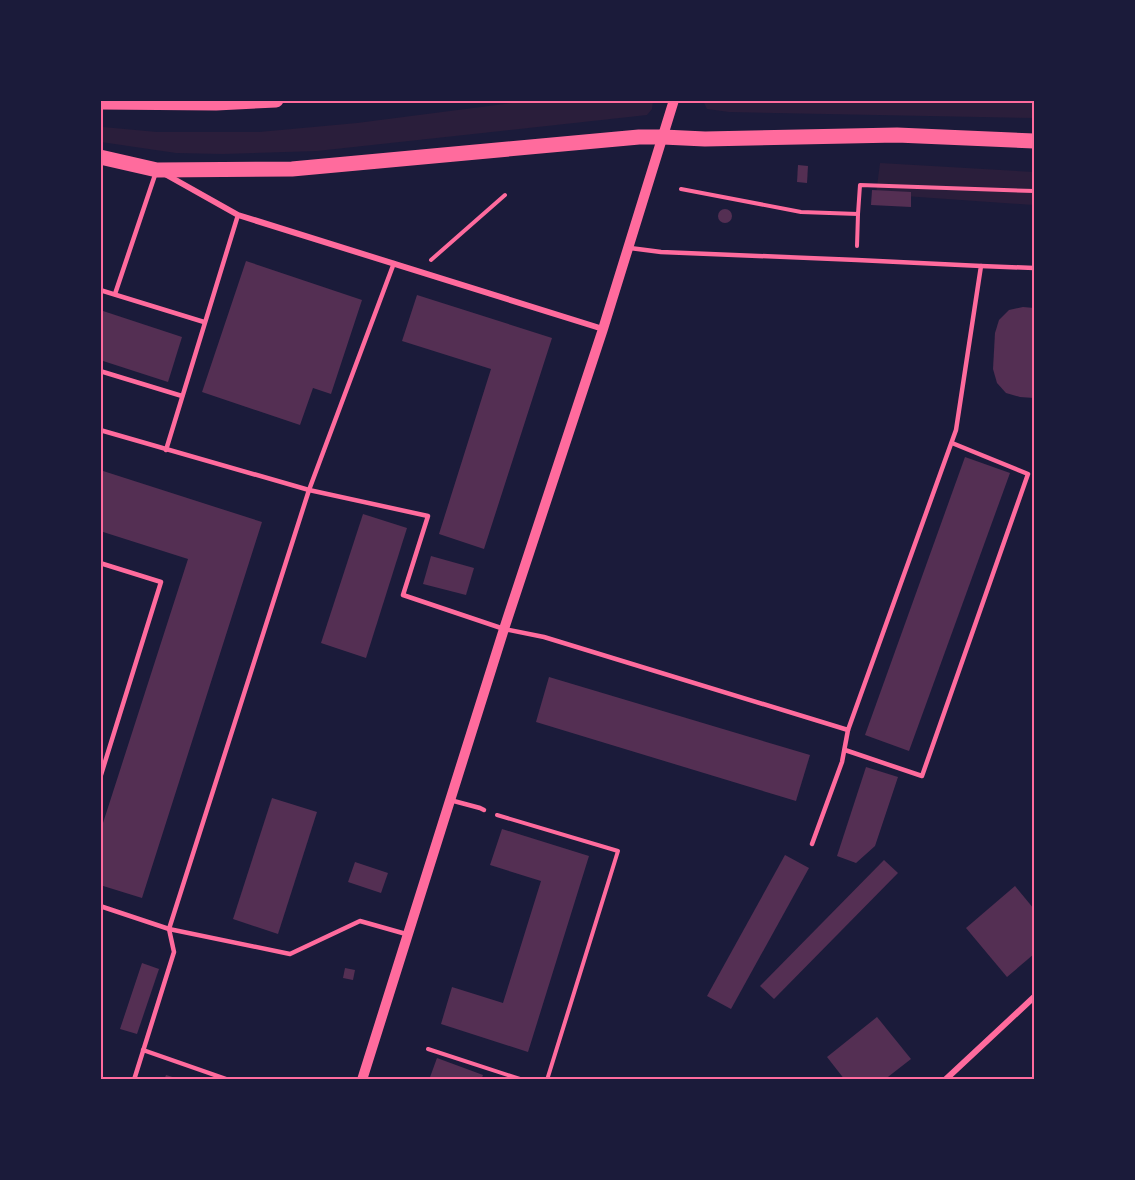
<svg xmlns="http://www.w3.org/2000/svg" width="1135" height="1180" viewBox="0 0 1135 1180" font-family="'Sofia Sans Condensed',sans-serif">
	<rect width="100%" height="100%" fill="#1b1b3a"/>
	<g fill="#2a1e3b">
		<path d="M527,101H653L652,109L647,115L317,151L222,154L176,153L101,142V128L103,127L157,132H259L357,123Z"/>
		<path d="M703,101H1034V118L729,112L707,109Z"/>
		<path d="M880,163L1034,172V205L876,194Z"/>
	</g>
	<g fill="#542f53">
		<path d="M798,165L808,166L807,183L797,182Z"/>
		<path d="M872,190L911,192V207L871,205Z"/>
		<circle cx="725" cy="216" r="7"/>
		<path d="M246,261L362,300L331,394L313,388L300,425L202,392Z"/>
		<path d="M417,295L552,338L484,549L439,534L491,369L402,341Z"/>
		<path d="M1023,307L1034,308V398L1020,397L1006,393L997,383L993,369L995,333L999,320L1009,310Z"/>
		<path d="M100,310L182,337L168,382L100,360Z"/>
		<path d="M965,457L1010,473L909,751L865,735Z"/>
		<path d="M100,470L262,522L142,898L100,885V822L103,823L188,559L100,531Z"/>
		<path d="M363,514L407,528L366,658L321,643Z"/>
		<path d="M431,556L474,568L466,595L423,584Z"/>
		<path d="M549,677L810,755L796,801L536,722Z"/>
		<path d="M866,767L898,777L875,846L856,863L837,856Z"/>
		<path d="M272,798L317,812L278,934L233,919Z"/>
		<path d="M502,829L589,856L528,1052L441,1024L452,987L503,1003L541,881L490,865Z"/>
		<path d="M785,855L809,868L731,1009L707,996Z"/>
		<path d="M884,860L898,873L774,999L760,986Z"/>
		<path d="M355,862L388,873L381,893L348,882Z"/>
		<path d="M1015,886L1034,909V954L1007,977L966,928Z"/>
		<path d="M142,963L159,969L137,1034L120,1029Z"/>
		<path d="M345,968L355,970L353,980L343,978Z"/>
		<path d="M877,1017L911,1059L884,1080H845L827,1057Z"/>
		<path d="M437,1058L483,1075L481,1080H429Z"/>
		<path d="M166,1075L179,1079V1080H164Z"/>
	</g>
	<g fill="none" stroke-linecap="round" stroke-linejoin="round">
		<g stroke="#ff6b9d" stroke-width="4">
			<path d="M681,189L801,212L858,214L860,185L1034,191"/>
			<path d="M857,246L858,214"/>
			<path d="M431,260L505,195"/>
			<path d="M497,815L618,851L547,1080"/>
			<path d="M428,1049L523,1080"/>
		</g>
		<g stroke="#ff6b9d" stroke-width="4.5">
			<path d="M981,266L1034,268"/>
			<path d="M100,290L204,322"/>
			<path d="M115,294L156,172"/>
			<path d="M100,371L182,396"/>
			<path d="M100,430L309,490L428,516L403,595L504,629L544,637L848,730L956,430L981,266L857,260L661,252L630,248"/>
			<path d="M166,450L238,215"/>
			<path d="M100,563L161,582L100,778"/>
			<path d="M845,750L922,776L1028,474L952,443"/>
			<path d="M450,800L480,808L484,810"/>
			<path d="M812,844L842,762L848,730"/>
			<path d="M100,906L169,929L290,954L360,921L406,934"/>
			<path d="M143,1050L229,1080"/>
			<path d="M134,1080L174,952L169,929L309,490L394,263"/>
		</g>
		<g stroke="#ff6b9d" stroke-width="6">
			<path d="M165,174L238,215L603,329"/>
			<path d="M945,1080L1034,997"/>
		</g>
		<path stroke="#ff6b9d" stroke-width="10" d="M362,1080L504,629L603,329L674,100"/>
		<g stroke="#ff6b9d" stroke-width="15">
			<path d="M100,102L216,103L276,100"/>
			<path d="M100,157L157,170L292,169L639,137H663L705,139L897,135L1034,141"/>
		</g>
	</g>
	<rect width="1135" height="1180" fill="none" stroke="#1b1b3a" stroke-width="204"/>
	<rect x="102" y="102" width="931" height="976" fill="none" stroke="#ff6b9d" stroke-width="2"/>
</svg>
